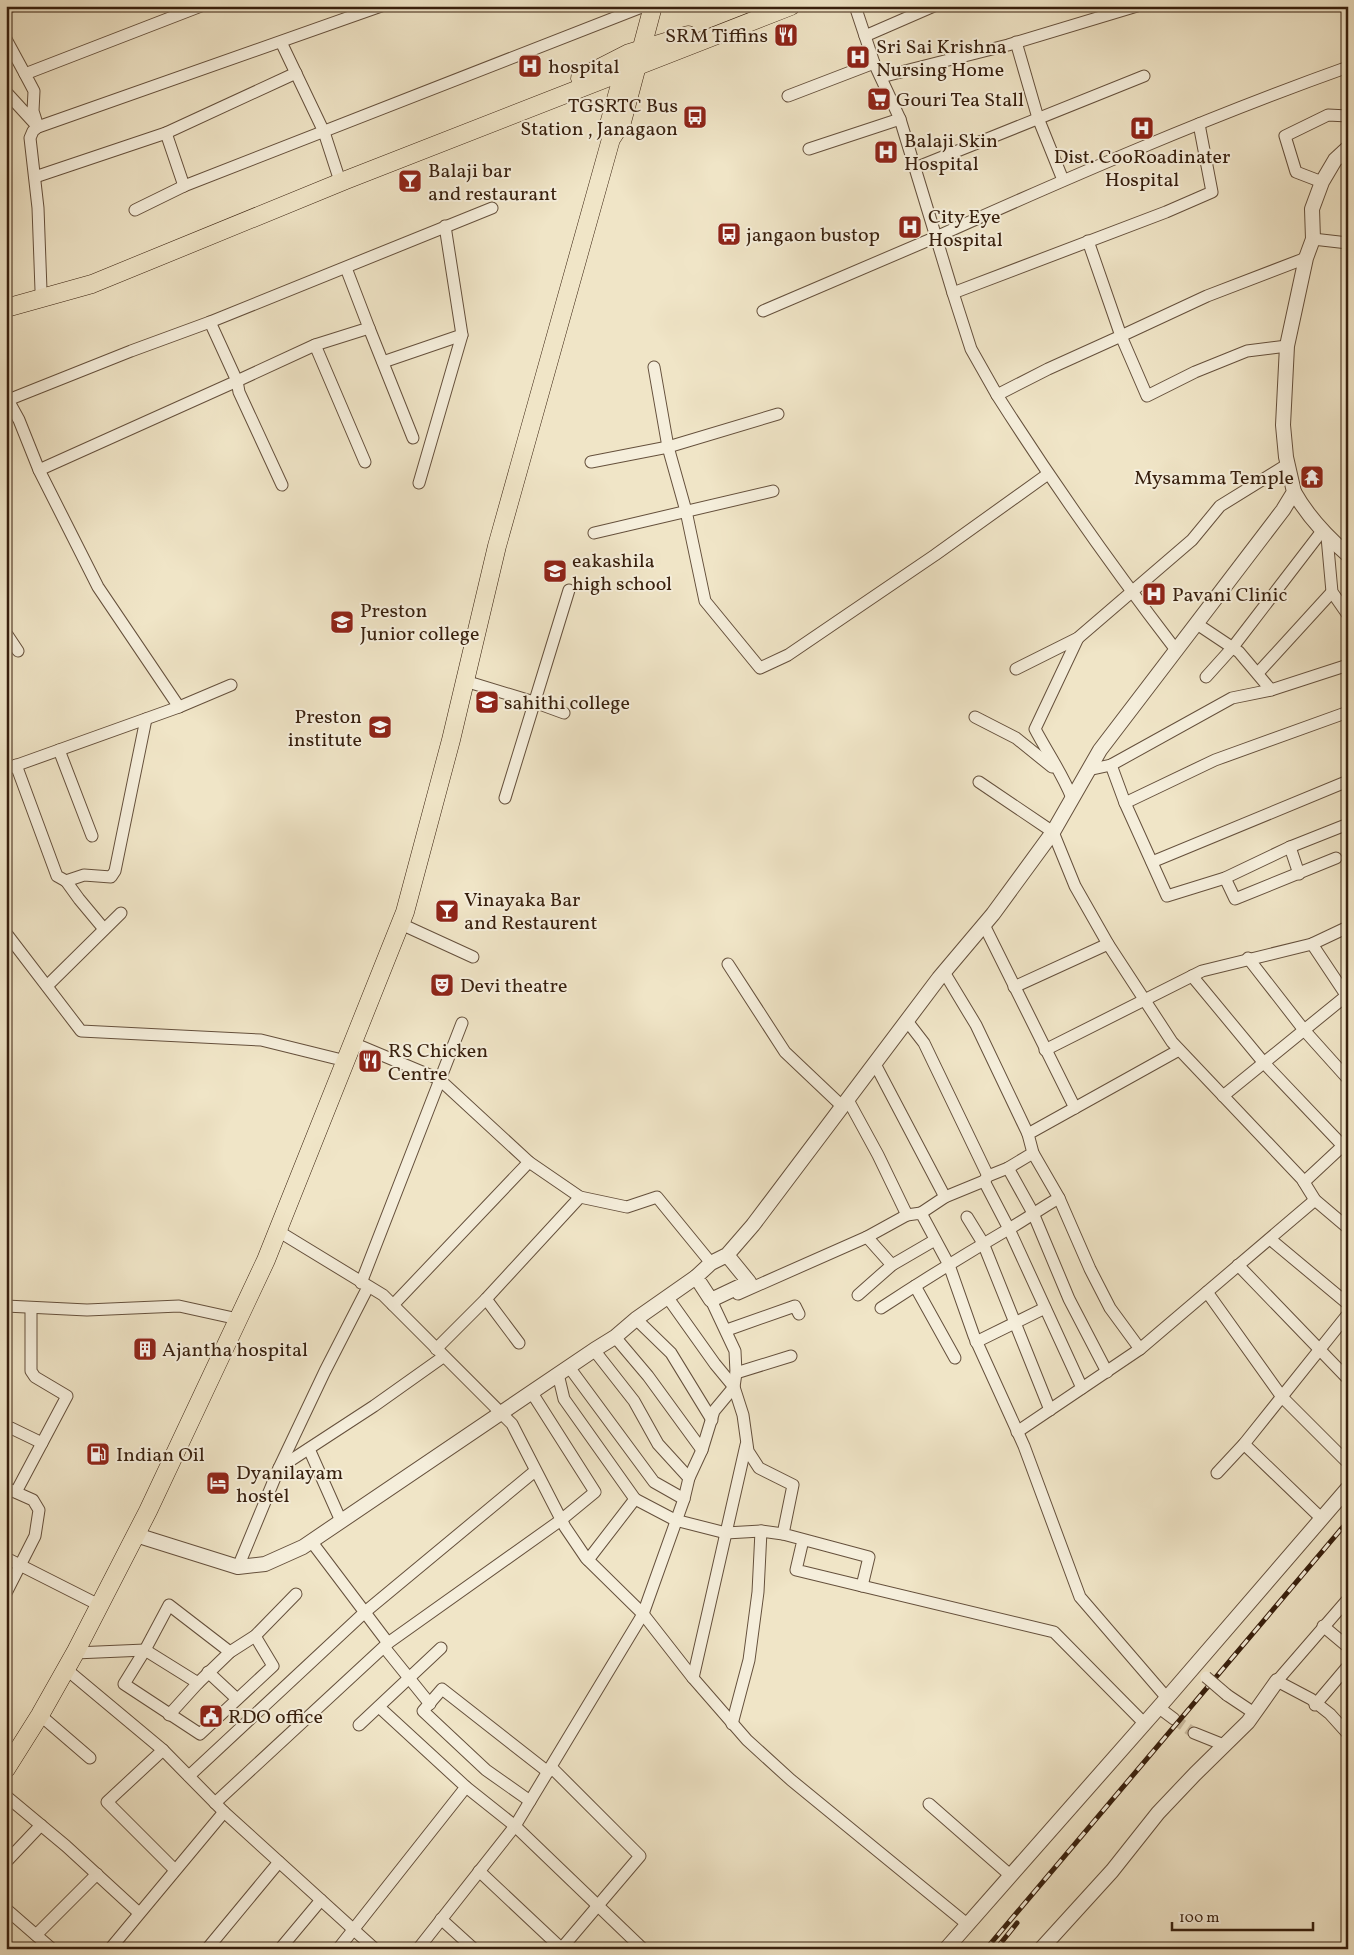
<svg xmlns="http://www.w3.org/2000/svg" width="1354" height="1955" viewBox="0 0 1354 1955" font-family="Vollkorn,serif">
	<rect width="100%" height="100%" fill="#f0e5c7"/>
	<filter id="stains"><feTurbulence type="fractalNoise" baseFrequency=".004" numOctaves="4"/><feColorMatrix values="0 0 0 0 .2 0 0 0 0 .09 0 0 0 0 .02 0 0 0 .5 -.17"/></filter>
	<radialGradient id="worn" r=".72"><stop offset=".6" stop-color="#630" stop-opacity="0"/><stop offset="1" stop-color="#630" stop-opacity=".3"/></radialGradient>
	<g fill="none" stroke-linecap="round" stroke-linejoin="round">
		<path stroke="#cbbda2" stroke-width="11" stroke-dasharray="11 5.5" stroke-linecap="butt" d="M1174,1719L1194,1733"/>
		<g stroke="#65503c" stroke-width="13">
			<g id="minor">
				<path d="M6,8L12,6"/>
				<path d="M865,36L934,6"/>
				<path d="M6,39L25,74"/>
				<path d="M281,42L324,132L338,175"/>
				<path d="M1016,42L1038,118L1063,180"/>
				<path d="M881,77L1008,45L1137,6"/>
				<path d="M6,92L38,127L33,111L34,91L25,74L201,6"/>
				<path d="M788,96L874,63"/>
				<path d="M900,119L936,237C1072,176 1208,117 1348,67"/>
				<path d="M166,133L184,186"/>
				<path d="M809,149L900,119L874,63L855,6"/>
				<path d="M915,168L1144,76"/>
				<path d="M35,177L166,133L296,73"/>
				<path d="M1322,182L1296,172L1285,136L1328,115L1348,116"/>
				<path d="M135,210L184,186L642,7"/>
				<path d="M1313,239L1348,243"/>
				<path d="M41,290L38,208L30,138L33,131L38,127L381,6"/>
				<path d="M953,293L971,349L997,395L1048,369L1121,336L1088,241"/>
				<path d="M763,311L936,237L953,293L1166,212L1212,192L1199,124"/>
				<path d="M369,328L413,438"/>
				<path d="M315,345L365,462"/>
				<path d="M1287,346L1247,351L1195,372L1147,396L1121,336L1207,296L1306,258"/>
				<path d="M383,362L462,335"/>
				<path d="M654,367L668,447L686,511L705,601L760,668L788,655L935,555L1048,474"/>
				<path d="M997,395C1053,483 1113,568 1176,650"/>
				<path d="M6,398L8,400L131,351L210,322L492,208"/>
				<path d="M8,400L19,420L39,470L98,587L179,707"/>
				<path d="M591,462L668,447L778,414"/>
				<path d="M39,470L237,381L210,322"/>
				<path d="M419,483L462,335L445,226"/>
				<path d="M282,485L239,392L237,381L315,345L369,328L346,268"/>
				<path d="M594,533L773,491"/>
				<path d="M1327,537L1332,592L1348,615"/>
				<path d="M1197,624L1239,652L1271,690"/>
				<path d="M6,633L18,651"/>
				<path d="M1016,669L1078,638L1192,540L1220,506L1288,464"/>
				<path d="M1258,673L1332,592"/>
				<path d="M1206,677L1233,647L1322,531"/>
				<path d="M465,681L534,702L564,713"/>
				<path d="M975,717L1016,738L1052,767"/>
				<path d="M59,750L92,836"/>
				<path d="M16,765L57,876L66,881"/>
				<path d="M1111,765L1125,803L1215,760L1348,712"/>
				<path d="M6,769L179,707L231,685"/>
				<path d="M1088,770L1111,765L1232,698L1271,690L1348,665"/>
				<path d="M979,782L1053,832L1075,886L1108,944L1172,1042L1302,1179L1315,1200L1348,1228"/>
				<path d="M505,798L569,590"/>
				<path d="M1072,798C1062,773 1047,752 1035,729L1078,638"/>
				<path d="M1125,803L1167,896L1225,878L1290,847L1348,824"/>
				<path d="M1290,847L1299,874"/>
				<path d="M1152,862L1348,781"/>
				<path d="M1225,878L1235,899L1336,858"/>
				<path d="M401,924L473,957"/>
				<path d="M984,925L1075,1108"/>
				<path d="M104,929L79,899L66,881L84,875L111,877L115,871L146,719"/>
				<path d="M6,933L81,1031L261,1040L346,1061"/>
				<path d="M1312,944L1348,998"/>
				<path d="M1248,958L1304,1030L1348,1079"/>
				<path d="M728,964L785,1052L843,1107"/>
				<path d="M944,972L976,1025L1028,1134"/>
				<path d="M1192,976L1264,1063L1343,1146"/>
				<path d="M47,986L121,913"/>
				<path d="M1014,987L1108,944"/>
				<path d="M907,1021L924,1043L988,1176"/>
				<path d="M353,1043L439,1079L529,1162L580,1197L627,1207L657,1197L711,1263"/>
				<path d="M1045,1050L1202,971L1312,944L1348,927"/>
				<path d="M875,1064L945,1197"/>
				<path d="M1223,1096L1346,996"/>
				<path d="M848,1100L878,1155L907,1215L921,1213L949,1265L974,1336L1024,1446L1080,1597L1167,1698"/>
				<path d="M1008,1168L1033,1213L1069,1299L1107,1372"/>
				<path d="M984,1181L1009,1229L1082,1388"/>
				<path d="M1304,1182L1348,1141"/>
				<path d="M921,1213L945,1197L984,1181L988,1176L1008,1168L1033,1153L1028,1134L1179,1050"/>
				<path d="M967,1217L983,1243L1050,1410"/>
				<path d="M278,1231L383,1295L512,1424L565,1527L586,1558L643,1614L693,1678L747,1740L791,1780L967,1924"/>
				<path d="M1270,1239L1348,1304"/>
				<path d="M892,1265L867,1237L907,1215"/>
				<path d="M1238,1265L1348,1379"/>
				<path d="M361,1283L462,1023"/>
				<path d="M915,1286L955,1358"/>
				<path d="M1207,1292L1282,1397L1348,1463"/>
				<path d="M738,1294L867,1237"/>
				<path d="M858,1295L892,1265L935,1240"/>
				<path d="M668,1298L715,1364L734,1387L743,1415L748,1451L759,1468L793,1485L783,1534L869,1557L862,1586L796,1570L803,1540"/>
				<path d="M486,1299L519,1343"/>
				<path d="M393,1305L529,1162"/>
				<path d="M6,1306L87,1310L179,1306L238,1319"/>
				<path d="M881,1308C922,1281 964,1255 1007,1230C1025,1220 1041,1208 1059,1198L1033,1153"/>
				<path d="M636,1319L671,1353L712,1420"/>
				<path d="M727,1330L795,1306L799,1314"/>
				<path d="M615,1337L648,1376L702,1450"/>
				<path d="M976,1342L1045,1308"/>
				<path d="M436,1349L486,1299L580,1197"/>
				<path d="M1140,1349L1315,1200"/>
				<path d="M594,1350L634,1401L658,1444L689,1478"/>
				<path d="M569,1367L654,1482L684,1499"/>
				<path d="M736,1373L791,1356"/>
				<path d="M558,1374L564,1399L635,1499L588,1560"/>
				<path d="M11,1428L42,1443"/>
				<path d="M1017,1432L1140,1349L1110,1308L1090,1269L1059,1198"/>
				<path d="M1244,1444L1321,1518"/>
				<path d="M309,1449L341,1521"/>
				<path d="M279,1468L374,1406L443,1357"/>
				<path d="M1217,1473L1244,1444L1348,1314"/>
				<path d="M6,1488L33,1500L39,1510L35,1536L6,1593"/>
				<path d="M16,1492L67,1396L35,1377L31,1371V1308"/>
				<path d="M635,1499L675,1520L726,1533L761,1531L783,1534"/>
				<path d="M311,1541L388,1643"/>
				<path d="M6,1558L99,1605"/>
				<path d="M238,1567L279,1468L325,1371L368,1287"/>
				<path d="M862,1586L1054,1632L1144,1723"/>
				<path d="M1348,1599L1277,1681L1311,1699L1330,1714L1348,1734"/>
				<path d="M1323,1626L1348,1647"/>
				<path d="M384,1647L430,1704"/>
				<path d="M230,1652L169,1605L145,1650L124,1684L200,1734L273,1666L255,1636"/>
				<path d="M75,1653L145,1650L198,1683L230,1652L255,1636L296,1594"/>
				<path d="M66,1669L163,1750L224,1812L375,1949"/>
				<path d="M208,1672L237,1699"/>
				<path d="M693,1678L746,1445"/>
				<path d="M1227,1695L1254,1713"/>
				<path d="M1315,1705L1348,1666"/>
				<path d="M1158,1707L1174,1719"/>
				<path d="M40,1715L90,1758"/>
				<path d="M169,1715L198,1683"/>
				<path d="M732,1724L749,1660L758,1592L761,1531"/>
				<path d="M359,1725L441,1648"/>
				<path d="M1194,1733L1224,1745"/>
				<path d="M163,1750L107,1802L175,1870"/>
				<path d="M551,1767L640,1856L561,1949"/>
				<path d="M189,1776L365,1612L535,1471"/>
				<path d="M466,1787L515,1826L643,1949"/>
				<path d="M6,1796L66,1846L139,1913"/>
				<path d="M530,1801L486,1770L423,1711L442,1689L548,1772"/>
				<path d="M215,1803L388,1643L561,1520L595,1492L532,1393"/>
				<path d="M929,1804L1010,1875"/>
				<path d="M6,1862L41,1825"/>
				<path d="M479,1871L562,1949"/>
				<path d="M6,1909L52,1949"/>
				<path d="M441,1919L474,1949"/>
				<path d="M36,1935L97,1874"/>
				<path d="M110,1949L224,1812"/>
				<path d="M207,1949L279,1862"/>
				<path d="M280,1949L321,1900"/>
				<path d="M338,1949L466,1787L379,1707"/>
				<path d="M418,1949L515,1826L643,1614L684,1499L689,1478L702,1450L714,1411L734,1387L736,1373L735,1351L711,1300"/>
			</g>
		</g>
		<g stroke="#65503c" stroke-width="16">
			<g id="tertiary">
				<path d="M1294,492C1308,517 1326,536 1348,555"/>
				<path d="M727,1255L749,1282L711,1300L696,1277L711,1263L727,1255L753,1225L939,978L993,914L1053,832L1100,750L1283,510L1294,492L1286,457L1283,425L1287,346L1306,258L1313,239L1312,209L1322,182L1335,160L1348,148"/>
				<path d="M136,1535L238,1567L265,1564L303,1547L594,1350L615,1337L636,1319L696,1277"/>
				<path d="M946,1949L1167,1698L1348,1488"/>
				<path d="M1041,1949L1112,1871L1158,1813L1195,1774L1248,1722L1277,1681"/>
			</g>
		</g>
		<g stroke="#371f0d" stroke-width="19">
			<g id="primary">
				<path d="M610,134L609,124L627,60"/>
				<path d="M6,1769L40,1715L75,1653L148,1511L266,1260L405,912L451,740L497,546L611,139L622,122L653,6"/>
			</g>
		</g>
		<g stroke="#371f0d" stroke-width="19">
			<g id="trunk">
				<path d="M580,78L629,53L688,35"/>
				<path d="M6,308L92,284L346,180L791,6"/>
			</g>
		</g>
		<use href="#minor" stroke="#f5eedb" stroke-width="11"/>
		<use href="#tertiary" stroke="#f5eedb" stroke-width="14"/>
		<use href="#primary" stroke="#f0e5c7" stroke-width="18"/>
		<use href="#trunk" stroke="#f0e5c7" stroke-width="18"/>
		<g stroke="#371f0d" stroke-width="5">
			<g id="rail">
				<path d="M986,1949L1348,1521"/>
				<path d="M996,1949L1017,1923"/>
			</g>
		</g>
		<use href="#rail" stroke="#f5eedb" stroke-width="3" stroke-dasharray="9" stroke-linecap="butt"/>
		<g stroke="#65503c" stroke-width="13" stroke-linecap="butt">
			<path id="minor-bridge" d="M1206,1677L1227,1695"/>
		</g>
		<use href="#minor-bridge" stroke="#f5eedb" stroke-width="11"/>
	</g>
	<defs>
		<g id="restaurant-square" transform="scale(1.25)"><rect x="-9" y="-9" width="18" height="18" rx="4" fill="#8f2418" stroke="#f5eedb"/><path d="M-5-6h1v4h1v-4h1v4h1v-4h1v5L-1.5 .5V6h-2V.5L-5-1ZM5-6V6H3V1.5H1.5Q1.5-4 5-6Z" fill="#fff"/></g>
		<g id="hospital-square" transform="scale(1.25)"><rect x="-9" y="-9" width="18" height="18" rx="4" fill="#8f2418" stroke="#f5eedb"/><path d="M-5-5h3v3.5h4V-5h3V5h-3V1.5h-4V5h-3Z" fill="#fff"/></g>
		<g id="supermarket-square" transform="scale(1.25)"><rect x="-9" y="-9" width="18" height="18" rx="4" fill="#8f2418" stroke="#f5eedb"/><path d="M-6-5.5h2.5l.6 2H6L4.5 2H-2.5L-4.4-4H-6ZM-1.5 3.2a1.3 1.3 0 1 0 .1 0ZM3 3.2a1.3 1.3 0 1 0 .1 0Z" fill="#fff"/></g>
		<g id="bus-square" transform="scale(1.25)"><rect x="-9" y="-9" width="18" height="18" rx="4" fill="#8f2418" stroke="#f5eedb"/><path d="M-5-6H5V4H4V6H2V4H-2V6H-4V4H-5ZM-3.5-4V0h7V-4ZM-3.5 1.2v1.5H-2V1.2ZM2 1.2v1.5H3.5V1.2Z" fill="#fff"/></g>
		<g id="bar-square" transform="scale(1.25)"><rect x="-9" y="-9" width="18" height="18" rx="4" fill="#8f2418" stroke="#f5eedb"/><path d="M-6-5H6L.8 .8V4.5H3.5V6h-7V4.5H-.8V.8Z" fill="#fff"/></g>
		<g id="temple-square" transform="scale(1.25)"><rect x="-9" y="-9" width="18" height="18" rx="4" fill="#8f2418" stroke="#f5eedb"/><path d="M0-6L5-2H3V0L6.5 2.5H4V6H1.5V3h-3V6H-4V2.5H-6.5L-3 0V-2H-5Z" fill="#fff"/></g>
		<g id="school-square" transform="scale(1.25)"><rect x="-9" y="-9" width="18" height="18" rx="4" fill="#8f2418" stroke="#f5eedb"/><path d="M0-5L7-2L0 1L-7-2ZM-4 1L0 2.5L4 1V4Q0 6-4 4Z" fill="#fff"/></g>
		<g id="university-square" transform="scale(1.25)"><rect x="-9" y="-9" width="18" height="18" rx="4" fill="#8f2418" stroke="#f5eedb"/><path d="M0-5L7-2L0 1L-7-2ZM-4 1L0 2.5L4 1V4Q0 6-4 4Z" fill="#fff"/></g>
		<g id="theatre-square" transform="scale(1.25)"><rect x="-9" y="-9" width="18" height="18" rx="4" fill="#8f2418" stroke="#f5eedb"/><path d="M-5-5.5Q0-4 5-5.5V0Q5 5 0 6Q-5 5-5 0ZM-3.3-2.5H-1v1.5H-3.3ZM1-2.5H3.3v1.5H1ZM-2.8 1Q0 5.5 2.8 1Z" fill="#fff"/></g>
		<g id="building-square" transform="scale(1.25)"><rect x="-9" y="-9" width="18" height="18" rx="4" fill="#8f2418" stroke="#f5eedb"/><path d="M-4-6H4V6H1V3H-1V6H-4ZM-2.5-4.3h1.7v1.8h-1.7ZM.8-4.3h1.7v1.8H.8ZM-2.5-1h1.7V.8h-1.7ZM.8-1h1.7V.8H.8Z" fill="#fff"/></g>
		<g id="fuel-square" transform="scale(1.25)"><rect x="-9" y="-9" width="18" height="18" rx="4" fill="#8f2418" stroke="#f5eedb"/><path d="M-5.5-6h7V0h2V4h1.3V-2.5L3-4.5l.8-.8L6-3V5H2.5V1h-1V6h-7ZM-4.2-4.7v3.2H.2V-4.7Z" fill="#fff"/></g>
		<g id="hotel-square" transform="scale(1.25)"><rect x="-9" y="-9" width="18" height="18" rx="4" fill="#8f2418" stroke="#f5eedb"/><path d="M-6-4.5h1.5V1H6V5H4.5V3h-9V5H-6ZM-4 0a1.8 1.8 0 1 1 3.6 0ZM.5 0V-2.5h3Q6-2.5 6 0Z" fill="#fff"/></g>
		<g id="civic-square" transform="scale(1.25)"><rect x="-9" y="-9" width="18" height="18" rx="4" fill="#8f2418" stroke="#f5eedb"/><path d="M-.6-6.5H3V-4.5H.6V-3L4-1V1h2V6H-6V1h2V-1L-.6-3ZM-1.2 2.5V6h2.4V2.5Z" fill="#fff"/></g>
	</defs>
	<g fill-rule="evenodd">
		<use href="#restaurant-square" x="786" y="35"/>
		<use href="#hospital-square" x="858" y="57"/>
		<use href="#hospital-square" x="530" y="66"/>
		<use href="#supermarket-square" x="879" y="99"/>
		<use href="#bus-square" x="695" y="117"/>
		<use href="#hospital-square" x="1142" y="128"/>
		<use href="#hospital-square" x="886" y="152"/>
		<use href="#bar-square" x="410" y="181"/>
		<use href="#hospital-square" x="910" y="227"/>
		<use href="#bus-square" x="729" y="234"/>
		<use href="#temple-square" x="1312" y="477"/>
		<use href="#school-square" x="555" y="571"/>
		<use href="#hospital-square" x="1154" y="594"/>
		<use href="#university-square" x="342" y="622"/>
		<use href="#university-square" x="487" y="702"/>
		<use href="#university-square" x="380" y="727"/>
		<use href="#bar-square" x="447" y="911"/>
		<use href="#theatre-square" x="442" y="985"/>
		<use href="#restaurant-square" x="370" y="1061"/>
		<use href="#building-square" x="145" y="1349"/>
		<use href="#fuel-square" x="98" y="1454"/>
		<use href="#hotel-square" x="218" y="1483"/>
		<use href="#civic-square" x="211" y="1716"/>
	</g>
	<g text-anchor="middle" stroke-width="4" stroke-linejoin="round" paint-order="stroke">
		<g font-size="20" fill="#371f0d" stroke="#f5eedb" text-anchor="start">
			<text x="768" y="42" text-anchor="end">SRM Tiffins</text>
			<text x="876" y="53">Sri Sai Krishna<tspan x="876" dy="23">Nursing Home</tspan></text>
			<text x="548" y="73">hospital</text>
			<text x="896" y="106">Gouri Tea Stall</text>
			<text x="678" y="112" text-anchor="end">TGSRTC Bus<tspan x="678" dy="23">Station , Janagaon</tspan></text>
			<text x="904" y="147">Balaji Skin<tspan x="904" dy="23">Hospital</tspan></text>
			<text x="1142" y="163" text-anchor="middle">Dist. CooRoadinater<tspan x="1142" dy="23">Hospital</tspan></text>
			<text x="428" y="177">Balaji bar<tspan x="428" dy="23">and restaurant</tspan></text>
			<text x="928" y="223">City Eye<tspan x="928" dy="23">Hospital</tspan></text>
			<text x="746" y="241">jangaon bustop</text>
			<text x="1294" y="484" text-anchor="end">Mysamma Temple</text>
			<text x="572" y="567">eakashila<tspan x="572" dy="23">high school</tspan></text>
			<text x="1172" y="601">Pavani Clinic</text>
			<text x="360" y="617">Preston<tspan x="360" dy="23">Junior college</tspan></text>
			<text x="504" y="709">sahithi college</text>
			<text x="362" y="723" text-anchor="end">Preston<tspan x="362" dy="23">institute</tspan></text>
			<text x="464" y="906">Vinayaka Bar<tspan x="464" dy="23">and Restaurent</tspan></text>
			<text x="460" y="992">Devi theatre</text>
			<text x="388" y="1057">RS Chicken<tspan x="388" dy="23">Centre</tspan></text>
			<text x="162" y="1356">Ajantha hospital</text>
			<text x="116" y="1461">Indian Oil</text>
			<text x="236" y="1479">Dyanilayam<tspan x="236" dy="23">hostel</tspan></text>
			<text x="228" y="1723">RDO office</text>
		</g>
	</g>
	<rect width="1354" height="1955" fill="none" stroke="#f0e5c7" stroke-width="25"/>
	<rect x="8" y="8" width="1339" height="1940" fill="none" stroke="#371f0d" stroke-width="2.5"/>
	<rect x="12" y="12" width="1329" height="1930" fill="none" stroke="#371f0d"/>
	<path d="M1172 1922v8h141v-8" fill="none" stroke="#371f0d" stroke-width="2.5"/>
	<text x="1179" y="1922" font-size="15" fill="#371f0d" stroke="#f5eedb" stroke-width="4" paint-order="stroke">100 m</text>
	<rect width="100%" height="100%" filter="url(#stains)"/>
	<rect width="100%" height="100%" fill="url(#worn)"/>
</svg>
